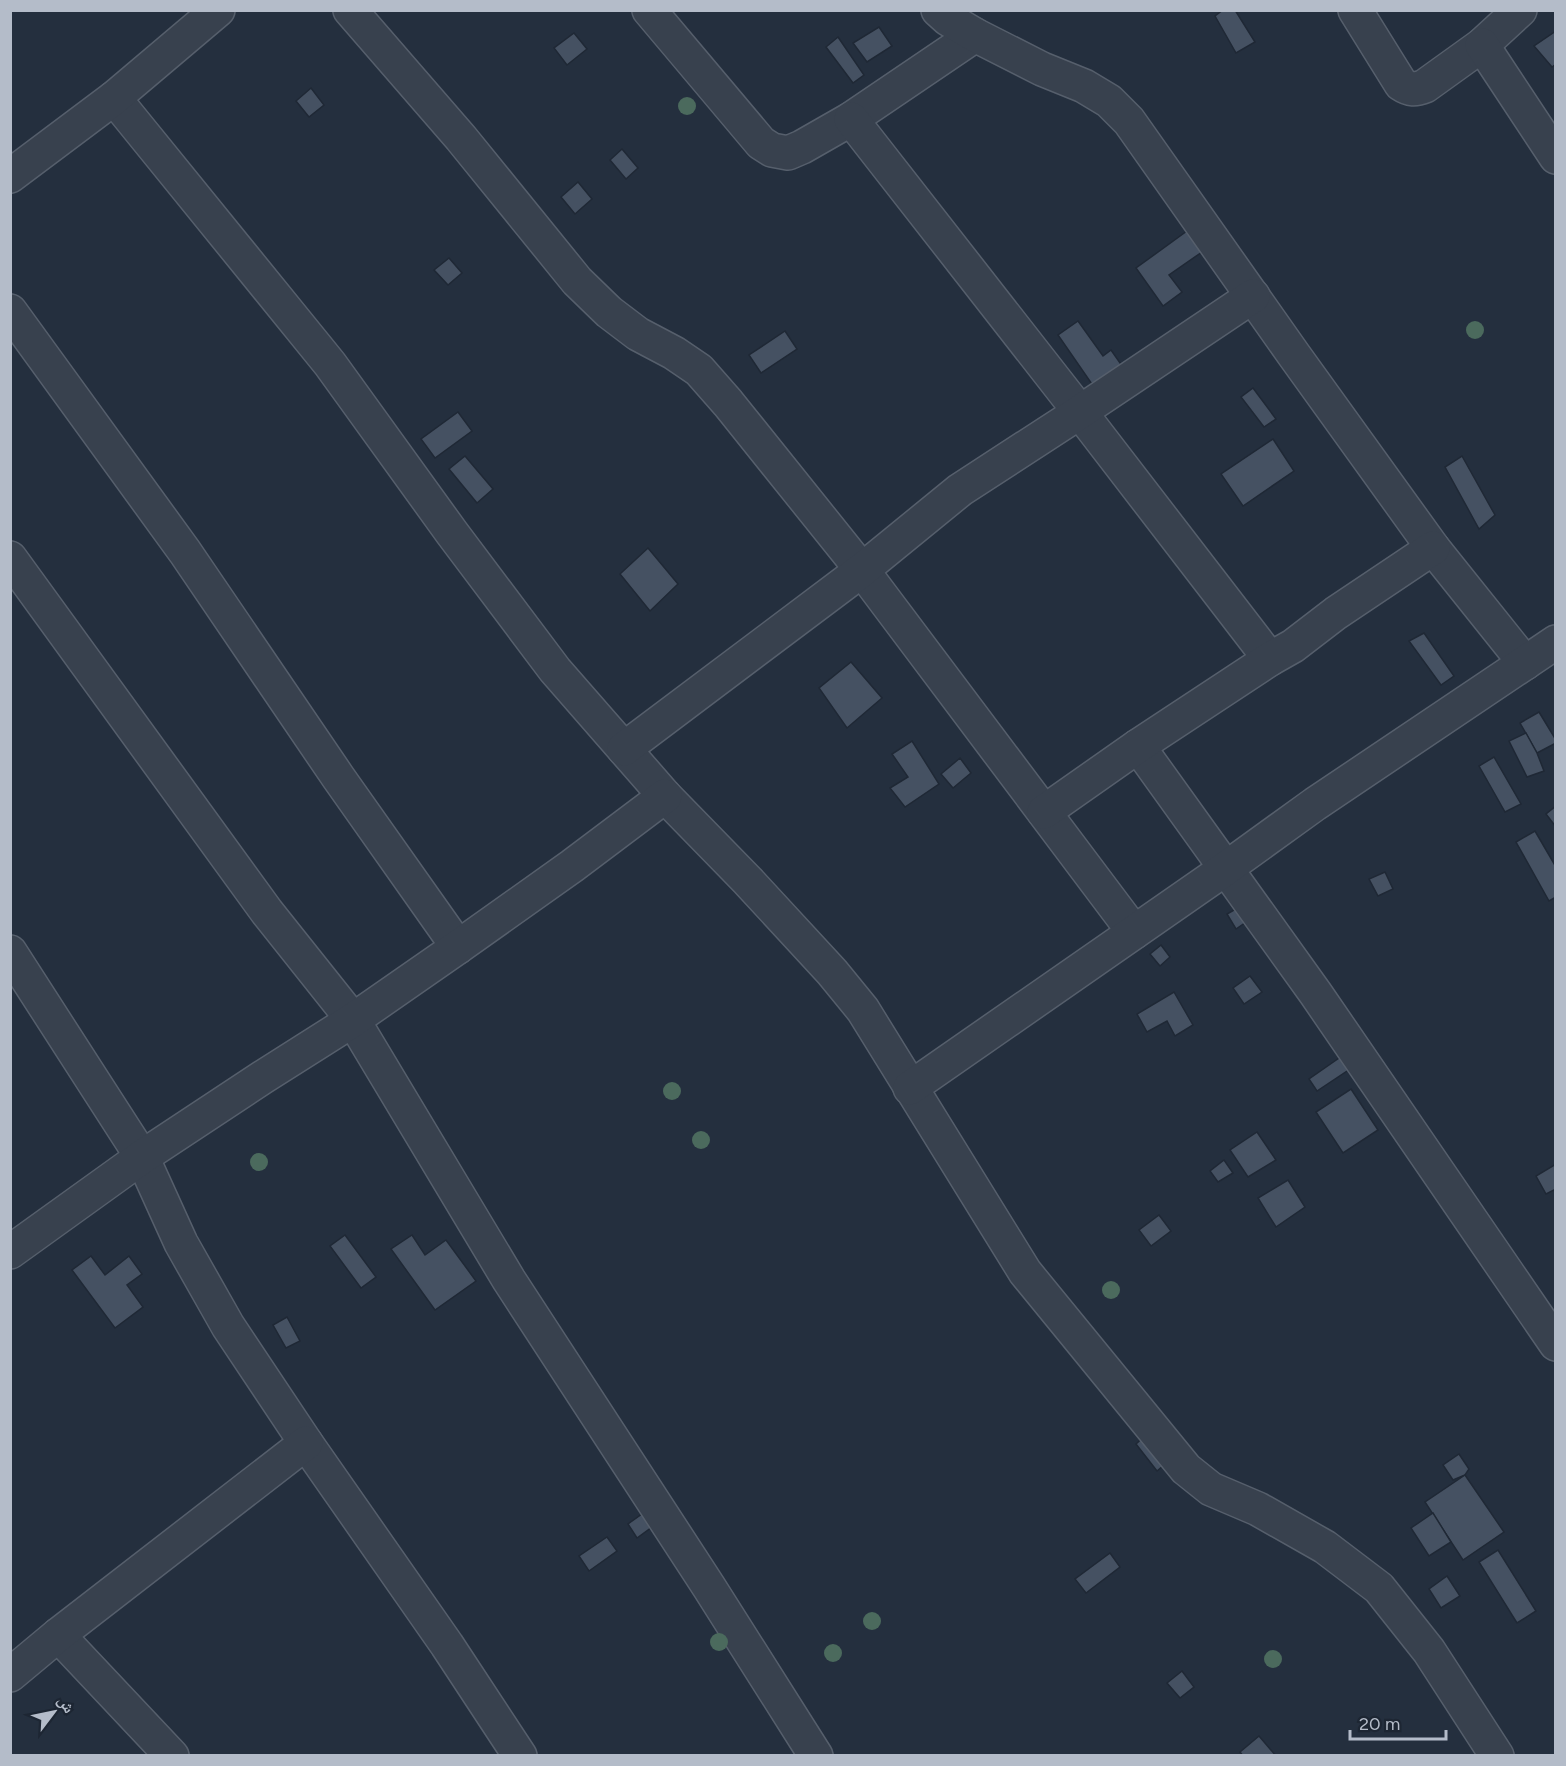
<svg xmlns="http://www.w3.org/2000/svg" width="1566" height="1766" viewBox="0 0 1566 1766" font-family="Figtree,'Noto Naskh Arabic',sans-serif">
	<rect width="100%" height="100%" fill="#242f3e"/>
	<g fill="#455162" stroke="#1f2835" stroke-width="1.5">
		<path d="M1223,10H1235L1255,42L1236,53L1215,16Z"/>
		<path d="M879,27L892,46L867,62L853,43Z"/>
		<path d="M1556,31V64L1552,67L1534,46Z"/>
		<path d="M574,33L587,49L567,65L554,48Z"/>
		<path d="M838,37L864,75L853,83L826,47Z"/>
		<path d="M311,88L324,105L309,117L296,101Z"/>
		<path d="M622,149L638,168L626,179L610,160Z"/>
		<path d="M578,182L592,199L575,214L561,197Z"/>
		<path d="M1187,231L1202,252L1169,275L1182,292L1163,306L1136,268Z"/>
		<path d="M449,258L462,273L448,285L434,270Z"/>
		<path d="M1078,321L1103,356L1111,350L1125,370L1096,390L1058,335Z"/>
		<path d="M785,331L797,349L761,373L749,355Z"/>
		<path d="M1253,388L1276,419L1264,427L1241,397Z"/>
		<path d="M458,412L472,431L435,458L421,439Z"/>
		<path d="M1273,439L1294,471L1243,506L1221,474Z"/>
		<path d="M465,456L493,489L477,503L449,469Z"/>
		<path d="M1462,456L1495,515L1479,529L1445,467Z"/>
		<path d="M648,548L678,584L650,611L620,574Z"/>
		<path d="M1424,633L1454,676L1441,685L1409,641Z"/>
		<path d="M851,662L882,698L847,728L819,688Z"/>
		<path d="M1539,712L1556,740V743L1537,753L1520,723Z"/>
		<path d="M1526,733L1537,753L1544,771L1527,777L1509,741Z"/>
		<path d="M912,741L939,784L905,807L890,788L908,777L892,754Z"/>
		<path d="M1494,757L1521,804L1505,812L1479,766Z"/>
		<path d="M960,758L971,773L953,788L941,774Z"/>
		<path d="M1556,806V827L1546,814Z"/>
		<path d="M1535,831L1556,867V897L1549,901L1516,842Z"/>
		<path d="M1385,872L1393,889L1378,896L1369,879Z"/>
		<path d="M1241,906L1249,920L1236,929L1227,914Z"/>
		<path d="M1161,945L1170,957L1160,966L1150,954Z"/>
		<path d="M1250,976L1262,992L1244,1004L1233,988Z"/>
		<path d="M1174,992L1193,1025L1175,1036L1167,1021L1147,1032L1137,1014Z"/>
		<path d="M1342,1056L1350,1069L1317,1091L1309,1079Z"/>
		<path d="M1351,1089L1378,1130L1343,1153L1316,1112Z"/>
		<path d="M1257,1132L1276,1160L1248,1177L1230,1150Z"/>
		<path d="M1224,1160L1233,1173L1218,1182L1210,1171Z"/>
		<path d="M1556,1164V1189L1546,1194L1536,1176Z"/>
		<path d="M1288,1180L1305,1207L1276,1227L1258,1198Z"/>
		<path d="M1159,1215L1171,1231L1151,1246L1139,1230Z"/>
		<path d="M345,1235L376,1277L361,1288L330,1246Z"/>
		<path d="M412,1235L425,1255L446,1240L476,1281L435,1310L391,1249Z"/>
		<path d="M91,1256L105,1275L129,1256L142,1274L127,1285L143,1307L115,1328L72,1270Z"/>
		<path d="M287,1317L300,1341L286,1348L273,1325Z"/>
		<path d="M1149,1432L1171,1459L1157,1471L1136,1444Z"/>
		<path d="M1459,1454L1469,1469L1465,1475L1453,1480L1443,1465Z"/>
		<path d="M1465,1475L1504,1532L1463,1560L1425,1502Z"/>
		<path d="M1433,1513L1451,1542L1429,1556L1411,1528Z"/>
		<path d="M642,1514L652,1527L637,1538L628,1524Z"/>
		<path d="M607,1537L617,1551L589,1571L579,1556Z"/>
		<path d="M1498,1550L1536,1611L1517,1623L1479,1562Z"/>
		<path d="M1110,1553L1120,1567L1086,1593L1075,1579Z"/>
		<path d="M1447,1576L1460,1596L1441,1608L1429,1589Z"/>
		<path d="M1182,1671L1194,1687L1180,1698L1167,1683Z"/>
		<path d="M1259,1736L1276,1756H1243L1240,1752Z"/>
	</g>
	<g fill="none" stroke-linecap="round" stroke-linejoin="round">
		<g stroke="#565f6c" stroke-width="36">
			<g id="minor">
				<path d="M350,10L461,138L577,281L609,312L638,334L674,353L699,370L728,403L862,570L1134,932"/>
				<path d="M649,10L761,143L772,150L788,153L802,147L851,119L975,35"/>
				<path d="M938,10L948,19L975,35L1042,69L1084,86L1109,101L1129,121L1294,355L1433,548L1525,663"/>
				<path d="M1355,10L1401,84C1410,90 1415,90 1425,86L1482,45L1520,10"/>
				<path d="M1482,45L1556,157"/>
				<path d="M114,98L330,364L452,533L555,670L665,796L748,881L832,972L863,1010L1025,1272L1186,1469L1211,1489L1258,1509L1325,1547L1379,1588L1429,1651L1497,1756"/>
				<path d="M851,119L1080,412L1270,659"/>
				<path d="M10,176L114,98L218,10"/>
				<path d="M10,311L185,552L338,777L458,947"/>
				<path d="M10,558L267,912L353,1020L509,1280L709,1587L816,1756"/>
				<path d="M1138,746L1316,994L1556,1344"/>
				<path d="M624,749L862,570L960,490L1080,412L1253,296"/>
				<path d="M1044,812L1138,746L1270,659L1293,646L1336,613L1433,548"/>
				<path d="M10,952L142,1157L181,1243L228,1326L306,1443L447,1645L520,1756"/>
				<path d="M910,1088L1225,869L1315,804L1556,642"/>
				<path d="M10,1252L142,1157L263,1077L353,1020L458,947L572,866L665,796"/>
				<path d="M58,1635L172,1756"/>
				<path d="M10,1675L58,1635L306,1443"/>
			</g>
		</g>
		<use href="#minor" stroke="#38414e" stroke-width="33"/>
	</g>
	<g fill="#4b6a5d">
		<circle cx="687" cy="106" r="9"/>
		<circle cx="1475" cy="330" r="9"/>
		<circle cx="672" cy="1091" r="9"/>
		<circle cx="701" cy="1140" r="9"/>
		<circle cx="259" cy="1162" r="9"/>
		<circle cx="1111" cy="1290" r="9"/>
		<circle cx="872" cy="1621" r="9"/>
		<circle cx="719" cy="1642" r="9"/>
		<circle cx="833" cy="1653" r="9"/>
		<circle cx="1273" cy="1659" r="9"/>
	</g>
	<rect width="1566" height="1766" fill="none" stroke="#b4bcc9" stroke-width="24"/>
	<g transform="translate(54 1712) rotate(58)" stroke="#1d2633" stroke-width="4.5" paint-order="stroke">
	<path d="M0-4.5L10 22L0 15L-10 22Z" fill="#b4bcc9"/>
	<text y="-9" font-size="16" font-weight="bold" text-anchor="middle" fill="#b4bcc9">ش</text>
	</g>
	<path d="M1350 1730v9h96v-9" fill="none" stroke="#b4bcc9" stroke-width="3"/>
	<text x="1359" y="1730" font-size="18" fill="#b4bcc9" stroke="#1d2633" stroke-width="4.5" paint-order="stroke">20 m</text>
</svg>
